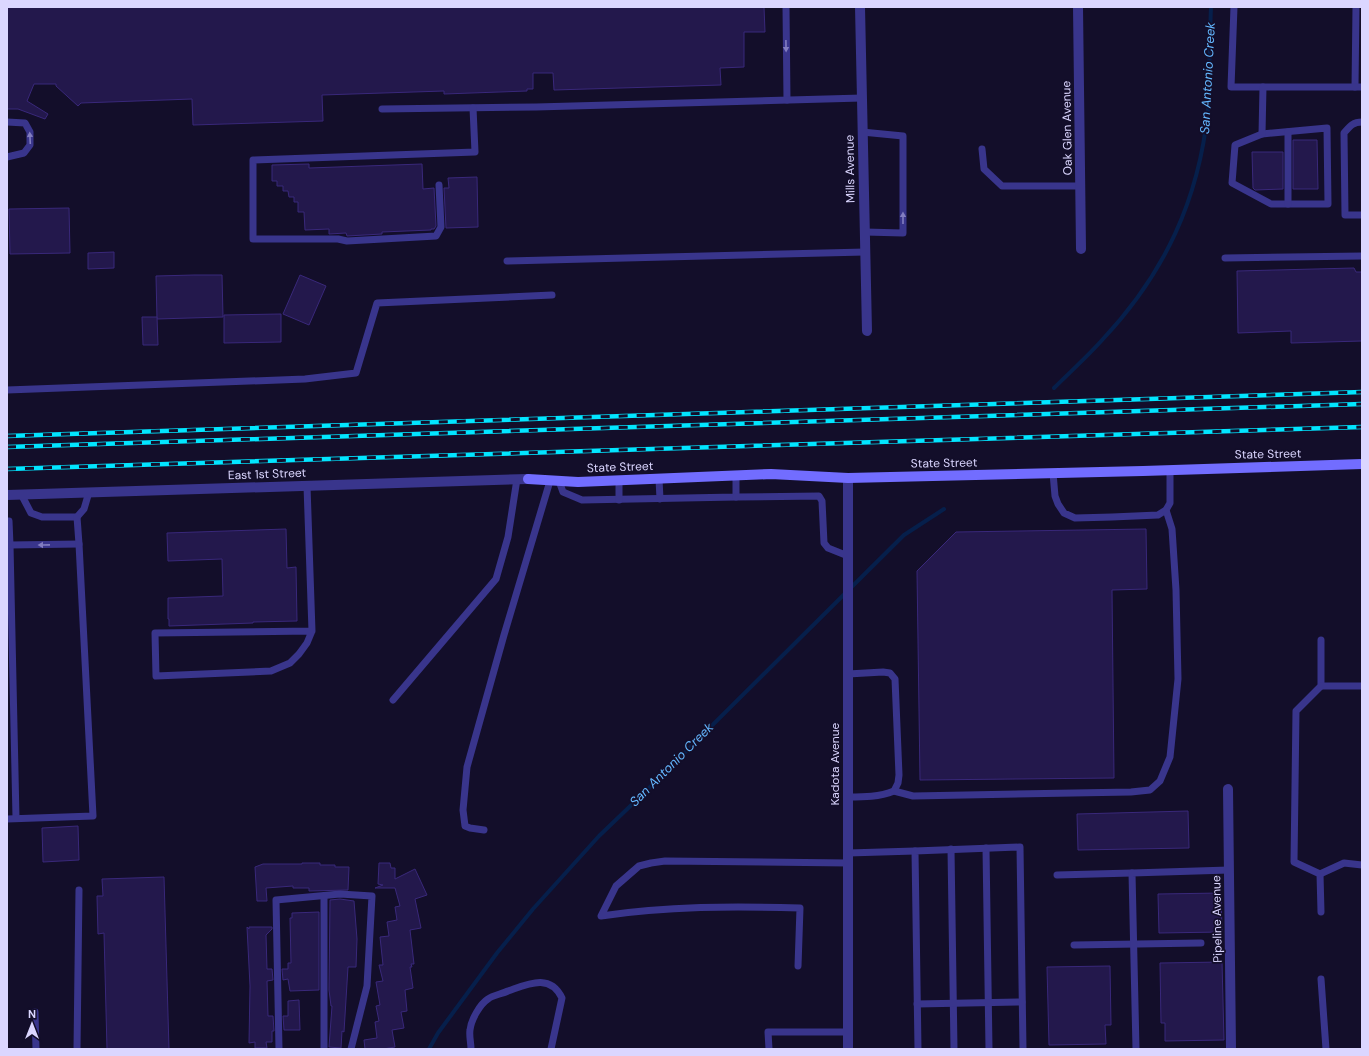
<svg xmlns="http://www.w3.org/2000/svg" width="1369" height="1056" viewBox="0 0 1369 1056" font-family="'DM Sans',sans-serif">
	<rect width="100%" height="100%" fill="#130e2a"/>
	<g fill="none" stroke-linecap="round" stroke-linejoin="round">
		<g stroke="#061f4b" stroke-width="4">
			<path d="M1054,388C1070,372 1088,356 1103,339C1165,273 1199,199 1208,110C1209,98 1209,86 1209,74C1210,51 1210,29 1211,7"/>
			<path d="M429,1049L438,1033L497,953L533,909L599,836L645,792L904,535L944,509"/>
		</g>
	</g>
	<g fill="#23184c" stroke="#39287a">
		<path d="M7,7H764L765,32H744V67L720,68L721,85L554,90L553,73H533V89H527V91L444,94V91L322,95L323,121L193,125L192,99L81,103L78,106L56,86V84H34L27,101L48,114L45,119L18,109H7Z"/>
		<path d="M1293,140H1317L1318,189H1293Z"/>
		<path d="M1252,152H1283V189L1255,190L1253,188Z"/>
		<path d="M309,164V168L422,164L423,189L434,188L436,226L434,229H431V230L382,232V234L347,236L346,233L329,234V229L305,230L304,212H298V202H294V197H289L288,191H283V186H277V181H272V165Z"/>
		<path d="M477,177L478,227L446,228L444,188H449L448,178Z"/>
		<path d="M69,208L70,253L10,254L9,209Z"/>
		<path d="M114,252V268L88,269V253Z"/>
		<path d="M1354,268L1356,272H1362V341L1291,343V331L1238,333L1237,271Z"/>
		<path d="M194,275H222L223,317L157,319L156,276Z"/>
		<path d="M300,275L326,286L309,325L283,314Z"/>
		<path d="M281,314V342L224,343V315Z"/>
		<path d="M142,317H157L158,345H143Z"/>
		<path d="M286,529L287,568L296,567L297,621L253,622V623L169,626V619H168V598L223,596L222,559L168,561L167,533Z"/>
		<path d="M1146,529L1147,589L1112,590L1114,778L920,780L917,571L956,532Z"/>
		<path d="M1188,811L1189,848L1078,850L1077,814Z"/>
		<path d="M78,826L79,860L43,862L42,828Z"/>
		<path d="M302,863H320V865H335V867H349L348,890L309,891V888H293V886L266,888L267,901H257L255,867L263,864H302Z"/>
		<path d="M379,863H390L391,868H395V879L415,869L427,895L415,899L421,928L410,930L414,964H411L412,967H410L413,988L405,990L407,1011L401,1012L404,1028L392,1030L395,1047L383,1049H365L364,1040L377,1038L375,1022L379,1021L376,1006L380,1005L376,982L383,981L379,965H383L380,937L389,936L387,922L397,920L395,907L400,906L395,888H375L383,885L378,884Z"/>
		<path d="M164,877L169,1049H107L104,933L98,934L97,896H103L102,879Z"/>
		<path d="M1221,893L1222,932L1159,933L1158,894Z"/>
		<path d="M340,899L354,901L357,939L356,967H348L344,1032L342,1031L341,1048L329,1047L332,1006H331L329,990L330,900Z"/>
		<path d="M319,912V990L290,991L288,979L283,980L282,969H288V963H291L290,918H292V913Z"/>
		<path d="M247,927L249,929V927H272V929L266,935L267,969H272L273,980L267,981L268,1016H273L274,1031H272V1042H266L267,1048H255V1042L249,1043L250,986Z"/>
		<path d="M1222,962L1224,1040L1165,1041V1023H1161L1160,963Z"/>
		<path d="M1110,966L1111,1025H1105L1106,1044L1049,1045L1047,967Z"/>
		<path d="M299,1000L300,1030H284L283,1016H288V1001Z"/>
	</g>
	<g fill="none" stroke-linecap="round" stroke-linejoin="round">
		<g stroke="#39358c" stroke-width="7">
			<path d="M786,7L787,100"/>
			<path d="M1234,7L1231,87H1263"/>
			<path d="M1355,87L1356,7"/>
			<path d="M382,109L536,107L862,98"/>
			<path d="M7,122L25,123L30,132V145L24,153L7,157"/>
			<path d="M1362,122C1353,122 1350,126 1344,133L1345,215H1362"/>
			<path d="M1327,128L1328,204H1271L1232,183L1235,145L1262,134Z"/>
			<path d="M862,132L903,136V233L865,232"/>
			<path d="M1288,132V204"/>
			<path d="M1262,134L1263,87H1362"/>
			<path d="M982,149L984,169L1002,186H1081"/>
			<path d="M439,185L441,227L436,236L347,241L338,239H253V160L475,152L473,108"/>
			<path d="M1225,258L1362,256"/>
			<path d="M507,261L865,252"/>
			<path d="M7,390L305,379L356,373L377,303L552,295"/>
			<path d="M1053,473L1055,496L1058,504L1064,513L1075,518L1112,517L1158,515L1166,510L1170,503V470"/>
			<path d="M659,479L660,499"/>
			<path d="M559,481L563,492L582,500L736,497V476"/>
			<path d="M619,481V500"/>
			<path d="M307,486L312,631L307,643L299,654L290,663L271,671L156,676L155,633L312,631"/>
			<path d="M21,494L31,513L42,517H77L84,509L89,492"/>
			<path d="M736,497L819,496L822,501L824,543L828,548L848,556"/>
			<path d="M7,521H9L10,545L16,818"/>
			<path d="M10,545L79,544"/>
			<path d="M1321,640V686L1296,711L1294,862L1320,874L1321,912"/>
			<path d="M848,674L883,672L890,673L895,679L899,775L898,783L894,791C879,797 864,797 848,797"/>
			<path d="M1321,686H1362"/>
			<path d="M393,700L496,579L508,537L517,479"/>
			<path d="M894,791L913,796L1131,792L1150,790L1160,781L1170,757L1178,679L1176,590L1172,529L1166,510"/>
			<path d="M7,819L93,816L79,544L77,517"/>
			<path d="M484,830L470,828L465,826L463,810L467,767L504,635L550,481"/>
			<path d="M986,848L989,1049"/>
			<path d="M951,849L954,1049"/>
			<path d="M848,853L915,851"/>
			<path d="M1320,874L1344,863L1362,865"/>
			<path d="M1057,875L1132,873"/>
			<path d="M324,896V1049"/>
			<path d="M1074,945L1201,943"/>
			<path d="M798,966L800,908C734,906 667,906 601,916L616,886L639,866L651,863L665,861L848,863"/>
			<path d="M1321,979L1326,1049"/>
			<path d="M917,1004L1022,1002"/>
			<path d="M35,1012L36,1049"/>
			<path d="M77,1049L79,890"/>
			<path d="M279,1049L276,900L340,894L372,896L367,986L351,1049"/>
			<path d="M471,1049C471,1043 469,1036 470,1030C471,1020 480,1004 488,999C493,995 502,994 508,991C528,984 550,973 562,998L551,1049"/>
			<path d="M769,1049L768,1032H848"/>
			<path d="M918,1049L915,851L1020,847L1023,1049"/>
			<path d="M1136,1049L1132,873L1229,870"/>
		</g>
		<g stroke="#39358c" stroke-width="10">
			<path d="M860,7L867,331"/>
			<path d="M1078,7L1081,249"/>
			<path d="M848,478V1049"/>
			<path d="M7,495L528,479"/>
			<path d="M1228,789L1231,1049"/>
		</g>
		<path stroke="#726dff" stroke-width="10" d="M528,479L578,482L771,474L848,478L1143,471L1362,464"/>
		<g stroke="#02e5ff" stroke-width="4.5">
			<g id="rail">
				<path d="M7,436L1362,392"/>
				<path d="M7,447L1362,404"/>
				<path d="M7,469L1362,427"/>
			</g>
		</g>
		<use href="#rail" stroke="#130e2a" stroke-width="3" stroke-dasharray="9" stroke-linecap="butt"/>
	</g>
	<defs><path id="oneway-solid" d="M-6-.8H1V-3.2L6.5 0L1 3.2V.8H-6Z"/></defs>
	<g fill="#827dc0">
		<use href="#oneway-solid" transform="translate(786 46) rotate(89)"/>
		<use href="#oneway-solid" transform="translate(30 138) rotate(-93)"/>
		<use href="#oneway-solid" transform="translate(903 218) rotate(-90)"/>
		<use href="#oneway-solid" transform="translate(44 545) rotate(179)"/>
	</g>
	<g text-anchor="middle" stroke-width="3.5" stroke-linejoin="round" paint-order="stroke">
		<g font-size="12" fill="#dbd6ff" stroke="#130e2a">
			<text transform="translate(1067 128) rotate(-91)" y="4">Oak Glen Avenue</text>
			<text transform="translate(850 169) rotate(-91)" y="4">Mills Avenue</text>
			<text transform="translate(1268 454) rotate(-1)" y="4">State Street</text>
			<text transform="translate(944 463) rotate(-1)" y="4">State Street</text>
			<text transform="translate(620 467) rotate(-2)" y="4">State Street</text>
			<text transform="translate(267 474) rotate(-2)" y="4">East 1st Street</text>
			<text transform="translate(835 764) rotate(-90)" y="4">Kadota Avenue</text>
			<text transform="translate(1217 919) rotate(-91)" y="4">Pipeline Avenue</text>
		</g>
		<g font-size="13" font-style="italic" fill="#64b7ff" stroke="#130e2a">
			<text transform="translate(1207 78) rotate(-87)" y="5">San Antonio Creek</text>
			<text transform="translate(671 764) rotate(-45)" y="5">San Antonio Creek</text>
		</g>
	</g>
	<rect width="1369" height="1056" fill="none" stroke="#dbd6ff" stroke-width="16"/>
	<g transform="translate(32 1024)" stroke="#130e2a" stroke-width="3" paint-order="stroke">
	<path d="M0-3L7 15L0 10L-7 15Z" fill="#dbd6ff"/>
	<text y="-6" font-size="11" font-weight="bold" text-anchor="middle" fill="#dbd6ff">N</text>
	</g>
</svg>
